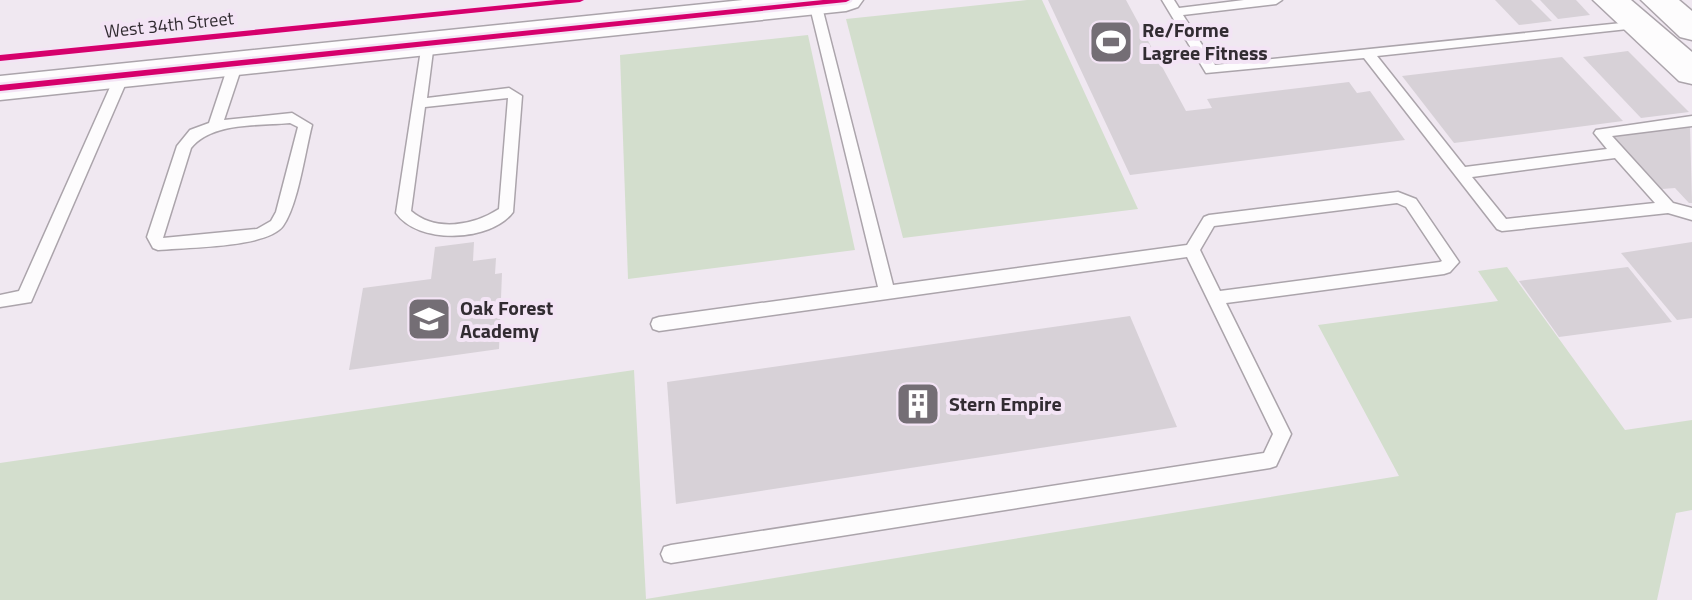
<svg xmlns="http://www.w3.org/2000/svg" width="1692" height="600" viewBox="0 0 1692 600" font-family="'Titillium Web',sans-serif">
	<rect width="100%" height="100%" fill="#f0e8f1"/>
	<g fill="#d3decd">
		<path d="M1027,0H1042L1138,209L903,238L846,19Z"/>
		<path d="M808,35L855,250L628,279L620,55Z"/>
		<path d="M1507,267L1625,430L1692,420V510L1676,513L1657,600H0V463L634,370L646,599L1399,476L1318,325L1498,301L1478,271Z"/>
	</g>
	<g fill="#d7d1d7">
		<path d="M1048,0H1126L1186,111L1212,108L1207,99L1349,82L1357,93L1370,91L1405,140L1130,175Z"/>
		<path d="M1495,0H1531L1552,21L1519,25Z"/>
		<path d="M1540,0H1576L1590,15L1558,19Z"/>
		<path d="M1628,51L1689,112L1641,118L1583,57Z"/>
		<path d="M1562,57L1623,121L1454,143L1402,76Z"/>
		<path d="M1690,125L1692,203H1689L1675,188L1662,189L1612,135Z"/>
		<path d="M474,242L473,261L496,258L495,274L502,273L499,349L349,370L363,288L431,279L435,247Z"/>
		<path d="M1692,242V318L1677,320L1621,253Z"/>
		<path d="M1628,267L1672,322L1559,337L1519,281Z"/>
		<path d="M1130,316L1177,427L676,504L667,382Z"/>
	</g>
	<g fill="none" stroke-linecap="round" stroke-linejoin="round">
		<g stroke="#aba4ab" stroke-width="3">
			<g id="service">
				<path d="M812,0H819L821,3L893,285L1187,245L1204,217L1209,215L1398,192L1416,199L1459,262L1450,272L1444,274L1226,303L1291,434L1276,466L1270,468L671,563L664,561L661,554L664,547L671,545L1264,453L1273,434L1187,257L659,331L653,329L651,324L653,319L659,317L878,287L809,3ZM1397,203L1406,207L1442,261L1440,262L1220,291L1200,250L1214,226Z"/>
				<path d="M1162,0H1174L1179,8L1244,0H1282L1276,4L1183,15L1215,65L1641,21L1643,24L1637,28L1377,56L1465,167L1607,149L1594,133L1596,130L1692,116V126L1612,136L1673,203L1692,208V220L1668,213L1502,231L1497,229L1364,58L1206,73ZM1615,158L1655,203L1506,219L1472,177Z"/>
				<path d="M428,39L434,43L427,98L509,88L522,96L513,212C491,242 418,245 396,213L422,43ZM508,98L499,209C473,226 435,232 411,211L425,107Z"/>
				<path d="M236,59L243,63L224,120L292,113L312,125C305,152 298,205 283,226C267,248 186,247 158,250L153,248L147,237L177,146L190,130L209,123L229,63ZM290,123L298,127L276,212L271,221L257,229L163,238L191,148C212,122 258,126 290,123Z"/>
				<path d="M122,72L129,76L31,302L0,307V295L19,291L115,76Z"/>
			</g>
		</g>
		<g stroke="#aba4ab" stroke-width="3">
			<g id="secondary">
				<path d="M743,0H863L858,7L846,11L0,100V76Z"/>
				<path d="M1593,0H1631L1692,52V84L1679,81Z"/>
				<path d="M1641,0H1679L1692,11V40L1680,37Z"/>
			</g>
		</g>
		<use href="#service" fill="#fdfcfd" fill-rule="evenodd"/>
		<use href="#secondary" fill="#fdfcfd" fill-rule="evenodd"/>
		<g stroke="#f3e4f5" stroke-width="5">
			<g id="cycleway">
				<path d="M556,0H584L580,2L0,61V55Z"/>
				<path d="M823,0H850L846,2L0,91V85Z"/>
			</g>
		</g>
		<use href="#cycleway" fill="#d6006c" fill-rule="evenodd"/>
	</g>
	<defs>
		<g id="stadium-square" transform="scale(2.3)"><rect x="-9" y="-9" width="18" height="18" rx="4" fill="#746e75" stroke="#f3e4f5"/><path d="M0-5a6.5 5 0 1 0 0 10a6.5 5 0 1 0 0-10ZM-3.5-1.8h7v3.6h-7Z" fill="#fff"/></g>
		<g id="school-square" transform="scale(2.3)"><rect x="-9" y="-9" width="18" height="18" rx="4" fill="#746e75" stroke="#f3e4f5"/><path d="M0-5L7-2L0 1L-7-2ZM-4 1L0 2.5L4 1V4Q0 6-4 4Z" fill="#fff"/></g>
		<g id="building-square" transform="scale(2.3)"><rect x="-9" y="-9" width="18" height="18" rx="4" fill="#746e75" stroke="#f3e4f5"/><path d="M-4-6H4V6H1V3H-1V6H-4ZM-2.5-4.3h1.7v1.8h-1.7ZM.8-4.3h1.7v1.8H.8ZM-2.5-1h1.7V.8h-1.7ZM.8-1h1.7V.8H.8Z" fill="#fff"/></g>
	</defs>
	<g fill-rule="evenodd">
		<use href="#stadium-square" x="1111" y="42"/>
		<use href="#school-square" x="429" y="319"/>
		<use href="#building-square" x="918" y="404"/>
	</g>
	<g text-anchor="middle" stroke-width="8" stroke-linejoin="round" paint-order="stroke">
		<g font-size="18" fill="#322c32" stroke="#f3e4f5">
			<text transform="translate(169 25) rotate(-6)" y="6">West 34th Street</text>
		</g>
		<g font-size="20" font-weight="bold" fill="#322c32" stroke="#f3e4f5" text-anchor="start">
			<text x="1142" y="37">Re/Forme<tspan x="1142" dy="23">Lagree Fitness</tspan></text>
			<text x="460" y="315">Oak Forest<tspan x="460" dy="23">Academy</tspan></text>
			<text x="949" y="411">Stern Empire</text>
		</g>
	</g>
</svg>
